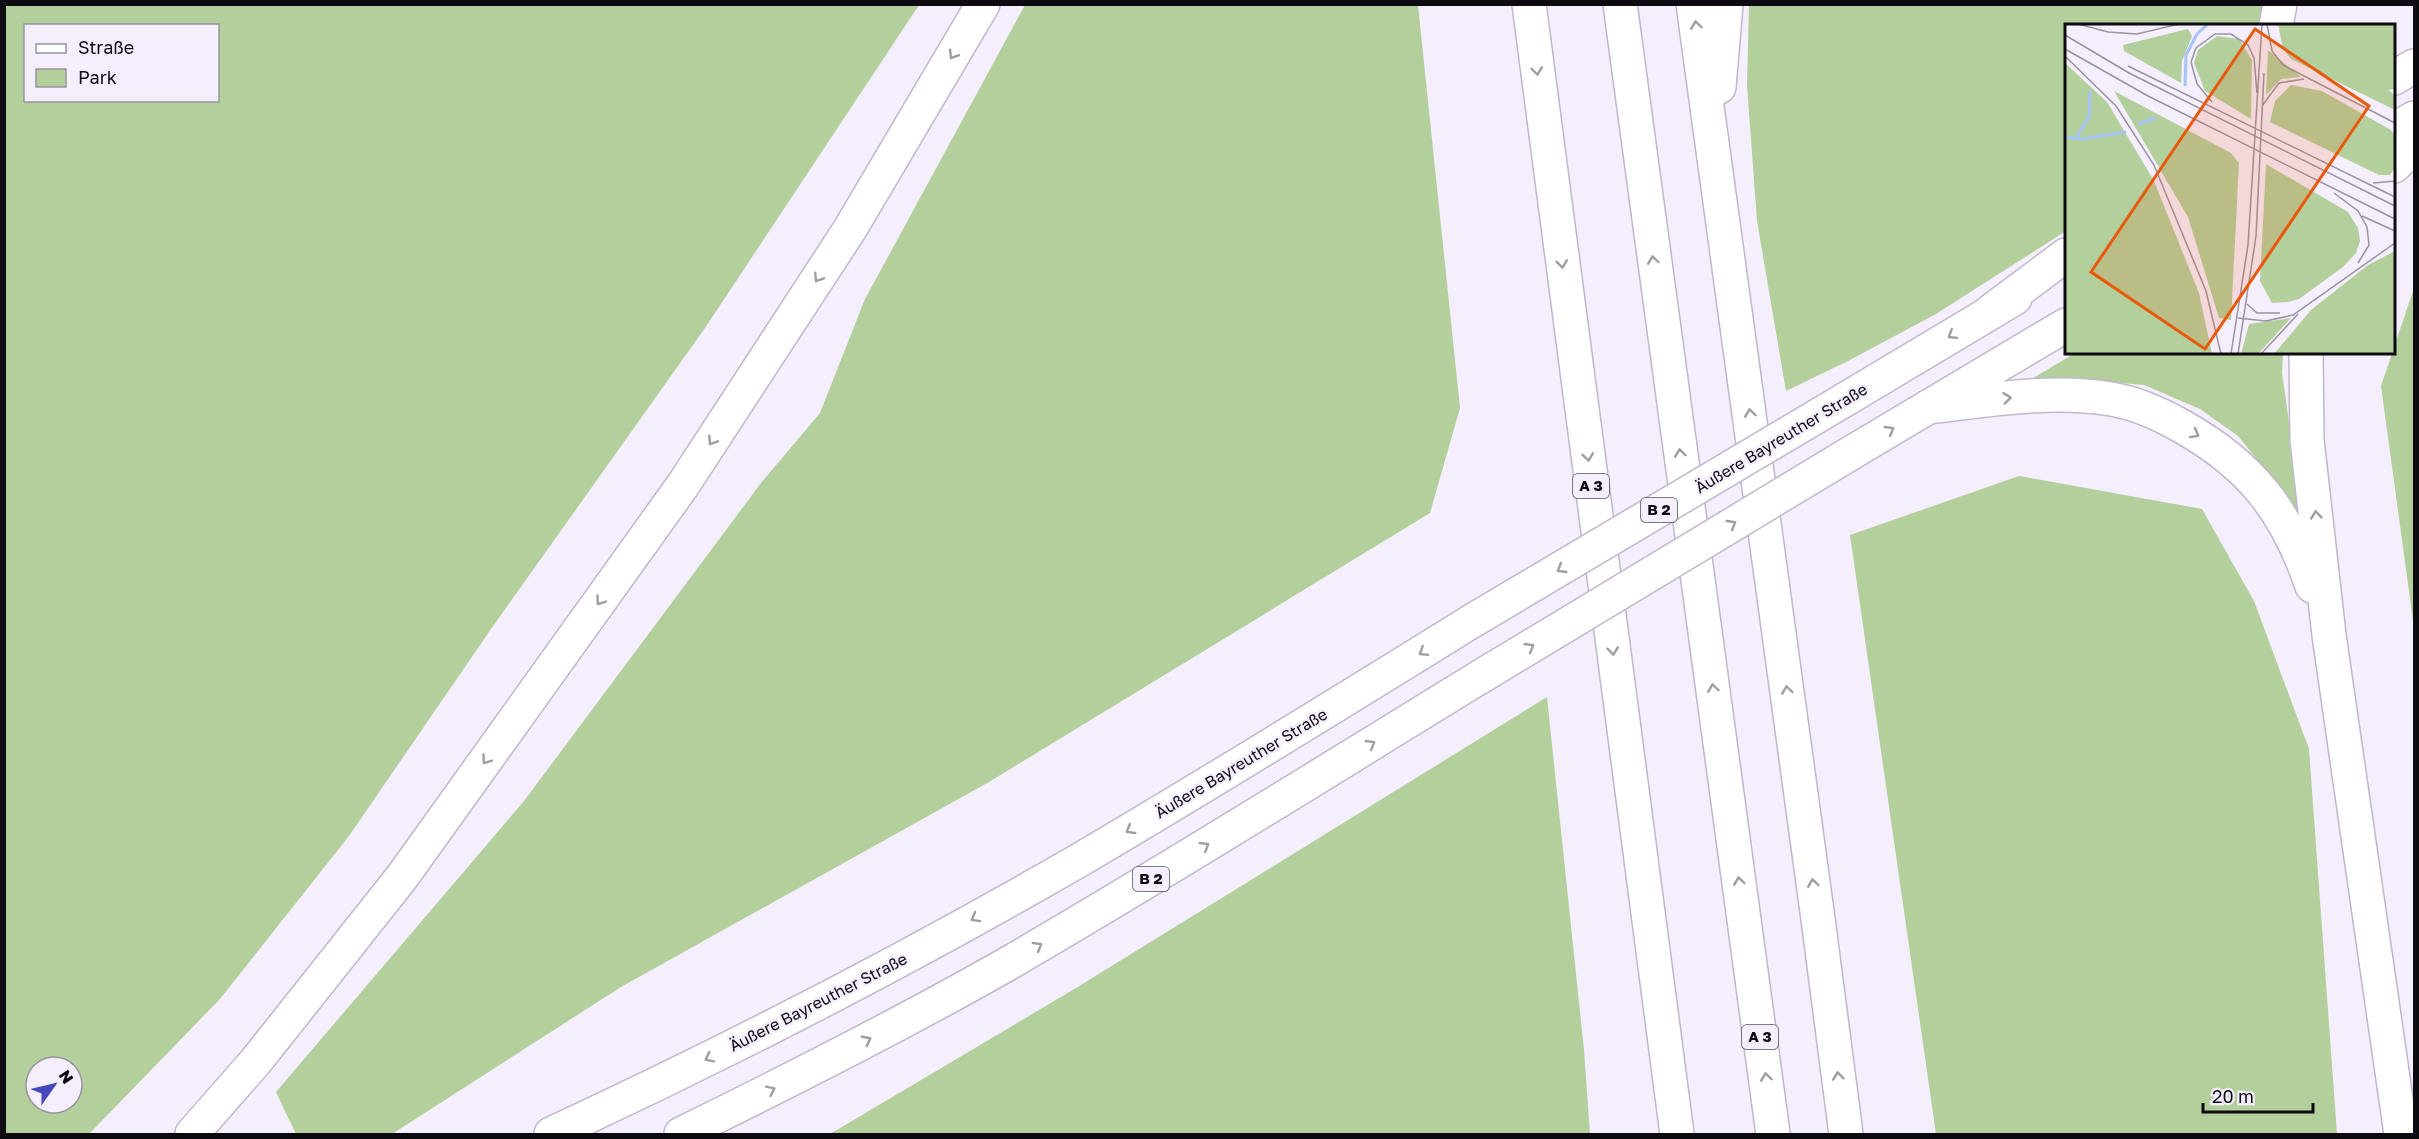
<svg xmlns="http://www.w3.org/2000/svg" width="2419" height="1139" viewBox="0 0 2419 1139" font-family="'Golos Text',sans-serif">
	<rect width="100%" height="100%" fill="#f5eefd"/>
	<g fill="#b3cf9c" fill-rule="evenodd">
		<path d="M5,4L919,5L705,328L491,629L349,836L220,999L89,1134H5ZM26,26H218V100H26ZM36,1067H72V1103H36Z"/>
		<path d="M1025,5H1418L1460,408L1430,513L989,782L621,987L392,1134H296L276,1092L524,801L761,483L820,413L865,299Z"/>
		<path d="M1749,5H2266L2259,25L2066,26V231L1936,314L1848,361L1786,391L1757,221L1747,85Z"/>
		<path d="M2414,288V628L2381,386Z"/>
		<path d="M2075,353H2283L2282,373L2305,534L2280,488L2238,436L2200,409L2144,385L2085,380L2023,384Z"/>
		<path d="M2019,476L2202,509L2254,601L2309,749L2337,1134H1936L1850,535Z"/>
		<path d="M1547,697L1584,1050L1590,1134H830L1076,988Z"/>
	</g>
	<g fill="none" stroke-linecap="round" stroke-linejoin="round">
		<g stroke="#c1b6ce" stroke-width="36">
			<g id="major">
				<path d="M2394,78L2414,66"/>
				<path d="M2394,130L2414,118"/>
				<path d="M1846,399L2015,298"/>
				<path d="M1851,453L2066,325"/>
				<path d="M551,1134C732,1050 910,958 1083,858C1214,781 1343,701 1472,621"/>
				<path d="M681,1134C791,1080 902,1024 1009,963C1168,871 1323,773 1480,677"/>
			</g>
		</g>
		<g stroke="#c1b6ce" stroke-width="36">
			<g id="highway">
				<path d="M1529,4L1677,1134"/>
				<path d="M1620,4L1773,1134"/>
				<path d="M1693,4L1818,919L1846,1134"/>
				<path d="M2276,26L2280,4"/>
				<path d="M1719,87L1726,4"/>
				<path d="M2394,166L2414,147"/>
				<path d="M1991,311L2066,255"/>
				<path d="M2306,352L2307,440L2329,635L2401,1134"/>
				<path d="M1928,407C1989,400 2050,389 2111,399C2136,403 2162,415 2183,427C2252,466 2287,512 2312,586"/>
				<path d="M192,1134L256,1061L402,877L683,485L850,229L983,4"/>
			</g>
		</g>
		<use href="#major" stroke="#fff" stroke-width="33"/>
		<use href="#highway" stroke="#fff" stroke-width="33"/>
		<g stroke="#c1b6ce" stroke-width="36" stroke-linecap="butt">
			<g id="major-bridge">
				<path d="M1472,621L1846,399"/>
				<path d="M1480,677L1851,453"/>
			</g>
		</g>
		<use href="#major-bridge" stroke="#fff" stroke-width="33"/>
	</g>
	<defs><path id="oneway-chevron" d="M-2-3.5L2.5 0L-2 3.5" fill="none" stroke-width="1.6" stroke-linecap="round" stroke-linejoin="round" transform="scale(1.5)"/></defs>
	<g stroke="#9f9da0">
		<use href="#oneway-chevron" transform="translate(1696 25) rotate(-98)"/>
		<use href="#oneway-chevron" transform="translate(953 55) rotate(121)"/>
		<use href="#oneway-chevron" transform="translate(1537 71) rotate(83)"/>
		<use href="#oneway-chevron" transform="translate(1653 260) rotate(-98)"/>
		<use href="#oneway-chevron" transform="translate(1562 264) rotate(83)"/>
		<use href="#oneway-chevron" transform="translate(818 278) rotate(123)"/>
		<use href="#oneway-chevron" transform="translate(1952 335) rotate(148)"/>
		<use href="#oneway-chevron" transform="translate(2007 398) rotate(-7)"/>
		<use href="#oneway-chevron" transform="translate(1750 413) rotate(-98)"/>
		<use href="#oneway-chevron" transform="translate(1890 430) rotate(-30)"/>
		<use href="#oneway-chevron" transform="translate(2195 434) rotate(29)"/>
		<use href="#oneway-chevron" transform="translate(712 441) rotate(123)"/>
		<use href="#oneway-chevron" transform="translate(1680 453) rotate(-98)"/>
		<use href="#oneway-chevron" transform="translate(1588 457) rotate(83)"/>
		<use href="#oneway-chevron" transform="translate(2316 515) rotate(-96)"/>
		<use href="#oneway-chevron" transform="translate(1732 524) rotate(-31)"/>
		<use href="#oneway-chevron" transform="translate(1561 569) rotate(149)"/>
		<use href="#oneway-chevron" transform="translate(600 601) rotate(126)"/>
		<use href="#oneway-chevron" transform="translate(1530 647) rotate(-31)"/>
		<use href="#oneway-chevron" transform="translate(1613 651) rotate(83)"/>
		<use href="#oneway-chevron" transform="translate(1423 652) rotate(148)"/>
		<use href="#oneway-chevron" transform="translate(1713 688) rotate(-98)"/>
		<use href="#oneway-chevron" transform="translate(1787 690) rotate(-98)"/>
		<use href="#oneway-chevron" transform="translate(1371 744) rotate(-31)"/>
		<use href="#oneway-chevron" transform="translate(486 760) rotate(126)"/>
		<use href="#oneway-chevron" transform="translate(1130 830) rotate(149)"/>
		<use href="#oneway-chevron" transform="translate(1205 846) rotate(-32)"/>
		<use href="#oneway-chevron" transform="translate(1739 881) rotate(-98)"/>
		<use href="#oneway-chevron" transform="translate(1813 883) rotate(-98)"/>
		<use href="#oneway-chevron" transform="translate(975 918) rotate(151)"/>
		<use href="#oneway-chevron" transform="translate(1038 946) rotate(-30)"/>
		<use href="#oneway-chevron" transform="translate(867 1040) rotate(-28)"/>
		<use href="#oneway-chevron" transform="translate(709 1058) rotate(153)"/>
		<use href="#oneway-chevron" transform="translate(1838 1076) rotate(-97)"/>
		<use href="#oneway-chevron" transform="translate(1766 1077) rotate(-98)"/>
		<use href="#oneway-chevron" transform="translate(771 1090) rotate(-26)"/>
	</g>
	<g text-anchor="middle" stroke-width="5" stroke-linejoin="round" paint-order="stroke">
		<g fill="#f5eefd" stroke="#534e58" stroke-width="1.5">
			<rect x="1573" y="474" width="36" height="24" rx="4.5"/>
			<rect x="1641" y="498" width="36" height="24" rx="4.5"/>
			<rect x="1133" y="867" width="36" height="24" rx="4.5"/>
			<rect x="1742" y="1025" width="36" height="24" rx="4.5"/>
		</g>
		<g font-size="15" font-weight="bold" fill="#0e0a12">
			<text x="1591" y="491">A 3</text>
			<text x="1659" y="515">B 2</text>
			<text x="1151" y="884">B 2</text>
			<text x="1760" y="1042">A 3</text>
		</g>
		<g font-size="16" fill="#0e0a12" stroke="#f5eefd">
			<text transform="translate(1781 438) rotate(-31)" y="6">Äußere Bayreuther Straße</text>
			<text transform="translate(1241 763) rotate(-31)" y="6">Äußere Bayreuther Straße</text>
			<text transform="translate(818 1002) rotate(-27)" y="6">Äußere Bayreuther Straße</text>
		</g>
	</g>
	<g transform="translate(2065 24)">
		<rect width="330" height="330" fill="#f5eefd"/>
		<path d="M213,0H330V65L323,66L330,71V86L226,35L218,25ZM123,5L127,12L117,37L116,59L59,27L58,21ZM152,12L174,15L187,36L186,95L140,67L129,39L133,26ZM203,26L236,53L216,55L201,71ZM0,39L42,78L89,157L134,269L147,330H0ZM226,61L257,67L326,106L330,112V144L325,151H314L205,98L210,77ZM49,67L166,129L174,139L166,296L154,294L123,193ZM201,140L283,188L293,204L295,217L291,229L278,243L234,275L223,278L207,279L195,257ZM330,227V330H209L246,286L303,241ZM226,294L193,330H176L184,300Z" fill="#b3cf9c"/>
		<path fill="none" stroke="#a8c3fa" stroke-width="3" d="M120,62L121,31L132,10L143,0M73,100L91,94M12,112L24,93L25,67M0,113L17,115L61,108"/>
		<path fill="none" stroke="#99939f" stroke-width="1.5" d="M13,0L43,8L72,10L114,0M202,0L207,27L218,41L330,99M0,11L64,49L330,182M0,25L83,72L330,195M0,32L51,82L89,141L141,267L156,330M63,42L330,173M147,78L132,60L126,38L131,24L150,10H166L183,21L189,34L192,69M197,82L214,59L239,55M308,159L330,157M269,169L293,187L302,203L304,221L293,239M297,192L330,207M182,280L192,289H215M173,294L201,297L228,291L330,219M166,330L183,221L197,0M173,330L191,212L199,49M196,330L233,290"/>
		<path fill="#e8590c" fill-opacity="0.15" stroke="#e8590c" stroke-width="3" d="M190,5L304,82L140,325L26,248Z"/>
		<rect width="330" height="330" fill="none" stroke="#0e0a12" stroke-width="3"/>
	</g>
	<rect width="2419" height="1139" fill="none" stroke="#0e0a12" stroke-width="12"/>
	<rect x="24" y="24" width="195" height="78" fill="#f5eefd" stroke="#99939f" stroke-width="1.5"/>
	<rect x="36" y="44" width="30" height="9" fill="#ffffff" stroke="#99939f" stroke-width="1.5"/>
	<text x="78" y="54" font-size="18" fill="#0e0a12">Straße</text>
	<rect x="36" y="69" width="30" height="18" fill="#b3cf9c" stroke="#99939f" stroke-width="1.5"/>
	<text x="78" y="84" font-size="18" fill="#0e0a12">Park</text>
	<g transform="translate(54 1085) rotate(56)"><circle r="28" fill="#f5eefd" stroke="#99939f" stroke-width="1.5"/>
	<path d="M0-4.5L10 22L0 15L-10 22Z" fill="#4548bd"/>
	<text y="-9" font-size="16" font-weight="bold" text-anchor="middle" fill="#0e0a12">N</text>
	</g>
	<path d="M2203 1103v9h110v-9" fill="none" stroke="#0e0a12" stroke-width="3"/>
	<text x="2212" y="1103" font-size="18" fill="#0e0a12" stroke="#f5eefd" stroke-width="4.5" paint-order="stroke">20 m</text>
</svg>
